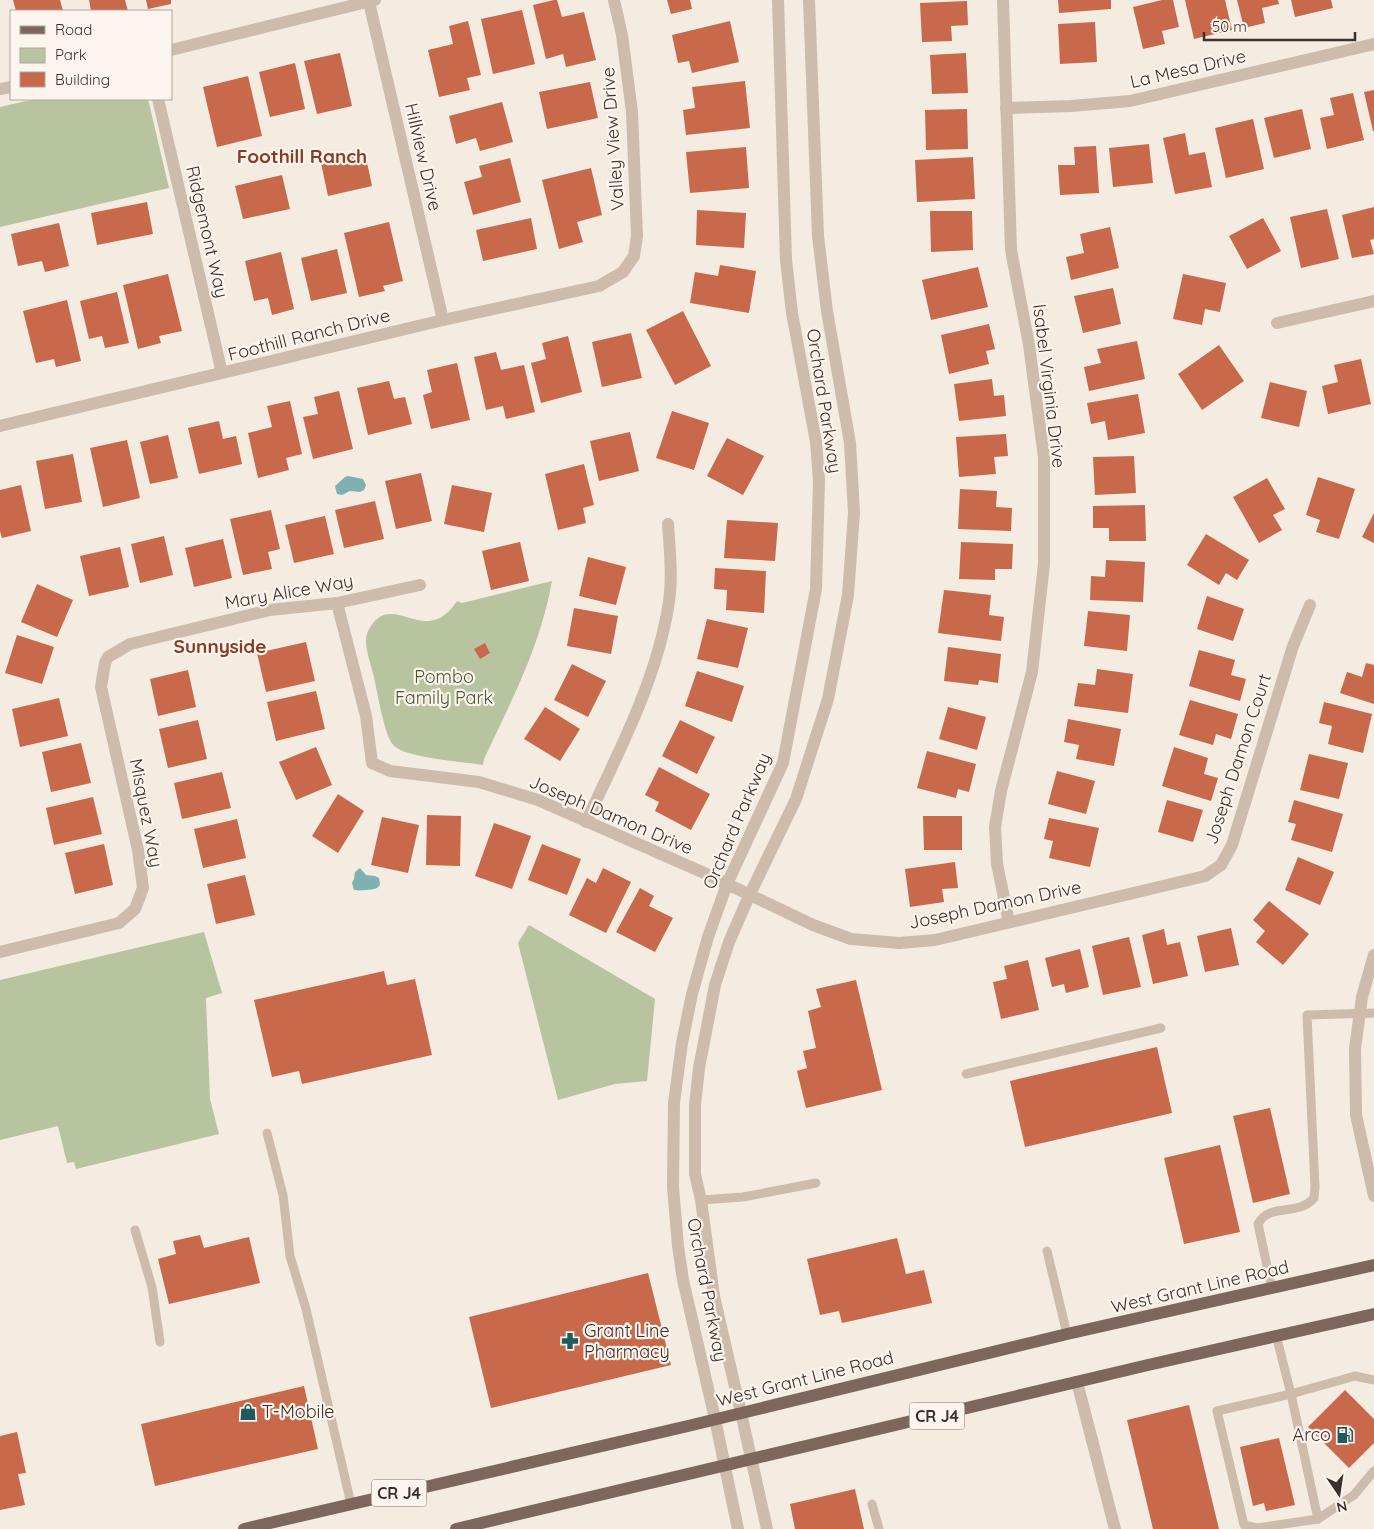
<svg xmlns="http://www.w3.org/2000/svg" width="1374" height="1529" viewBox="0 0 1374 1529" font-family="Quicksand,sans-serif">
	<rect width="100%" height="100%" fill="#f4ebe1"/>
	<g fill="#b8c4a0">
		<path d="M35,99H148L169,188L0,227V107Z"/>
		<path d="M552,581C541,645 511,702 484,759L483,765C464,762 411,758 397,748C392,745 389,739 387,733C381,715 378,696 374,677C371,665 366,652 366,640C366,635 368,630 371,626C394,591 426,649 457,601L462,603Z"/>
		<path d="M529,925L655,999L647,1081L615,1084L558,1100L518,943Z"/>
		<path d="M204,932L222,993L206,998L210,1099L219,1134L76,1169L74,1162L67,1163L58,1126L0,1140V980Z"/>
	</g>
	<g fill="#7fb0b2">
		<path d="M348,476L363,479L366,485L364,490L360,492L350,491L342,495L337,494L335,486L345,477Z"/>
		<path d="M360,868L366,875L375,876L379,878L380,885L377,888C373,890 357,891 354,890L352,883L354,879L355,872Z"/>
	</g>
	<g fill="#c8694b">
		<path d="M13,0H60L63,11H16Z"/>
		<path d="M89,0H125L128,11H91Z"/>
		<path d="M146,0H171V4L148,9Z"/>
		<path d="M554,0H557L562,17L584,12L596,60L566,67L563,54L546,59L533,5Z"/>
		<path d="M667,0H690L692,9L671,14Z"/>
		<path d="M1058,0H1111V9L1059,13Z"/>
		<path d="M1162,0H1173L1179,27L1162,31L1165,44L1143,49L1133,7Z"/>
		<path d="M1185,0H1225L1232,30L1194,39Z"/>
		<path d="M1237,0H1278L1279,4L1262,8L1265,23L1244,28Z"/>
		<path d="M1291,0H1331L1333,8L1295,17Z"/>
		<path d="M967,1L968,25L951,26L952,41L922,42L920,3Z"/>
		<path d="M522,10L535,64L493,74L481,19Z"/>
		<path d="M468,21L481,75L467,78L470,90L439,97L428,50L453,44L449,26Z"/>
		<path d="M730,21L739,62L692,73L689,61L678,63L672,35Z"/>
		<path d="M1095,22L1097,62L1060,64L1058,24Z"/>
		<path d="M340,53L352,106L317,114L304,61Z"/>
		<path d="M966,53L968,93L932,94L930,55Z"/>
		<path d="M295,63L305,109L270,117L259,72Z"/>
		<path d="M248,76L262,136L217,147L203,87Z"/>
		<path d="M745,81L750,128L686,135L683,110L695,108L692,87Z"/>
		<path d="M590,82L598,118L547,129L539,92Z"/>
		<path d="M1374,90V131H1373L1364,92Z"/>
		<path d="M1353,93L1364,140L1327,149L1320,118L1334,115L1330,98Z"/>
		<path d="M502,102L513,142L480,151L476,138L456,144L449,116Z"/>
		<path d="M967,109L968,149L926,150L925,110Z"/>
		<path d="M1302,109L1311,149L1274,158L1264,118Z"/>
		<path d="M1253,119L1264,169L1226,178L1215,128Z"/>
		<path d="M1185,133L1189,155L1205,152L1212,187L1175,194L1163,138Z"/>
		<path d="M1149,144L1153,183L1113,187L1109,148Z"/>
		<path d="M1096,146L1099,193L1060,195L1058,165H1075L1074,147Z"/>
		<path d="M746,147L749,188L690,193L686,152Z"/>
		<path d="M365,153L372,186L328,196L321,163Z"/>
		<path d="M973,157L975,199L917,202L915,160Z"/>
		<path d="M510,158L521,202L473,215L464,182L482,177L479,166Z"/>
		<path d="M591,168L602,215L577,222L583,242L559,249L542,180Z"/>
		<path d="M282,175L290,209L243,219L235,186Z"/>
		<path d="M147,202L153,234L97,245L91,213Z"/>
		<path d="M1374,207V239L1370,240L1374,254L1352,258L1342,215Z"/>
		<path d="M1327,209L1339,259L1301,268L1290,217Z"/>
		<path d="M697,210L746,213L744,248L696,245Z"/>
		<path d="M930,211H972L973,250L931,252Z"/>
		<path d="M531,218L537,249L483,261L476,230Z"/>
		<path d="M1263,218L1281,251L1247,269L1229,236Z"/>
		<path d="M389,222L403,281L383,286L385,291L359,297L344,233Z"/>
		<path d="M59,223L69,266L45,272L42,261L18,266L11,234Z"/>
		<path d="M1110,227L1119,268L1071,280L1066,257L1084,253L1080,234Z"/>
		<path d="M337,249L347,293L311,301L301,258Z"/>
		<path d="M281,252L294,309L272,315L268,298L254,301L245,261Z"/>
		<path d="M720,265L756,271L749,313L690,303L695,272L718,276Z"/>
		<path d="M978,267L988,307L931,320L922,280Z"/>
		<path d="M168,274L182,331L159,336L161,343L138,349L123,285Z"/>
		<path d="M1183,274L1226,283L1220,312L1205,309L1202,325L1173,319Z"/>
		<path d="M1113,288L1121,324L1083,333L1074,296Z"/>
		<path d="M117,292L129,343L105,348L102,336L89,339L80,301Z"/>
		<path d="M67,300L81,361L56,367L54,359L36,363L23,311Z"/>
		<path d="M683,311L711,366L675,385L646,330Z"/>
		<path d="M989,324L995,349L986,351L989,364L949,374L941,335Z"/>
		<path d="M631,333L642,378L602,387L592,342Z"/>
		<path d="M568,336L582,392L541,403L531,363L546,359L542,343Z"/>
		<path d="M1137,341L1145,379L1089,391L1084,367L1101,363L1097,349Z"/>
		<path d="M1219,345L1244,381L1202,410L1178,374Z"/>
		<path d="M496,352L501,370L524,365L535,412L506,419L503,406L486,410L474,357Z"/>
		<path d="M1361,359L1371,404L1328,414L1322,386L1338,382L1334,365Z"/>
		<path d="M457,363L470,420L431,429L423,395L432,392L427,370Z"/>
		<path d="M992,379L994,396L1004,395L1006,416L959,421L954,384Z"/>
		<path d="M389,381L394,399L405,397L412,424L368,435L357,388Z"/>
		<path d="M1270,382L1307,391L1299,427L1261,418Z"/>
		<path d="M339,391L353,449L313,459L303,417L318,414L314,397Z"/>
		<path d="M1138,394L1145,433L1108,440L1105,421L1091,424L1087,403Z"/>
		<path d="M290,401L302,454L286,458L289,470L258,478L248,433L272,427L267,406Z"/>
		<path d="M672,411L709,423L694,470L656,458Z"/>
		<path d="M219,421L223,439L236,436L242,464L199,474L188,428Z"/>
		<path d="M630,432L639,471L599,481L590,441Z"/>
		<path d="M1006,434L1008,456L994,457L996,474L959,477L956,437Z"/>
		<path d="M168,435L178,478L150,484L140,442Z"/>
		<path d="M727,438L764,456L743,495L707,476Z"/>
		<path d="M127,440L140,498L103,507L90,448Z"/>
		<path d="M73,454L82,502L45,509L36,461Z"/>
		<path d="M1134,456L1136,493L1095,495L1093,457Z"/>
		<path d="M584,464L594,505L583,508L586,523L558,530L545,474Z"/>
		<path d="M421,473L432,521L396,529L385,481Z"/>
		<path d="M1318,477L1355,489L1339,539L1316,532L1320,520L1306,515Z"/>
		<path d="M1267,478L1285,509L1273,515L1282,530L1259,543L1233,497Z"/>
		<path d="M21,485L31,531L2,538L0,531V490Z"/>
		<path d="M452,485L492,493L484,532L444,524Z"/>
		<path d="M960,489L997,491L996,507L1012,508L1011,531L958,529Z"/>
		<path d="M375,501L384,539L344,548L335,510Z"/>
		<path d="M1145,505L1146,541H1109V528H1093V506Z"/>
		<path d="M271,510L280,549L268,552L272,569L243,575L230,519Z"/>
		<path d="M1374,513V543L1362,537Z"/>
		<path d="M325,516L334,554L294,563L285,525Z"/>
		<path d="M727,520L778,523L775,561L724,558Z"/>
		<path d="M1206,534L1249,560L1237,580L1226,573L1219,585L1187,565Z"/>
		<path d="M164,536L173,575L140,583L131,544Z"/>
		<path d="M223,539L232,578L194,587L185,548Z"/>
		<path d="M520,542L529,581L491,590L482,551Z"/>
		<path d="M961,542L1013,544L1012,569H995V580L959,579Z"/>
		<path d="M120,547L129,587L89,596L80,556Z"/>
		<path d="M588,557L626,567L616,605L579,596Z"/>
		<path d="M1106,560L1145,562L1143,602L1090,600L1091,576L1105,577Z"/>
		<path d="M715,568L766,571L764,613L726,610L727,590L714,589Z"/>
		<path d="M37,584L73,600L57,637L21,622Z"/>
		<path d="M944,590L991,595L989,615L1004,617L1001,641L938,633Z"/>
		<path d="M1207,596L1244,609L1233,641L1197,629Z"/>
		<path d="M574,608L618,616L611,654L567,646Z"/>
		<path d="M1088,611L1130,615L1127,651L1084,646Z"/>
		<path d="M707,619L748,628L738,668L697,659Z"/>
		<path d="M17,635L54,647L42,684L5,673Z"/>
		<path d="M306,642L315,681L266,692L257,653Z"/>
		<path d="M485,643L490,653L480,659L474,649Z"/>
		<path d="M948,647L1001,654L998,683L979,680L978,685L944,681Z"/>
		<path d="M1199,650L1235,660L1231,675L1246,679L1240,701L1189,686Z"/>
		<path d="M1366,663L1374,665V704L1340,693L1347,672L1362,677Z"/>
		<path d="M572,664L606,681L588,717L554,700Z"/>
		<path d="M1097,669L1133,674L1128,713L1074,706L1078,683L1095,685Z"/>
		<path d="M188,670L196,707L158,716L150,679Z"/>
		<path d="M697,671L744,686L732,722L685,706Z"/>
		<path d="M316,691L325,729L276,741L267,702Z"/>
		<path d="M59,698L68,736L20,747L12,709Z"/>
		<path d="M1190,700L1238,714L1231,739L1216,734L1213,745L1179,735Z"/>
		<path d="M1324,702L1372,714L1363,753L1328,744L1332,726L1319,723Z"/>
		<path d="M545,707L580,729L560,761L524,739Z"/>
		<path d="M948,707L986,717L977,750L939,739Z"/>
		<path d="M1068,719L1121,729L1114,766L1076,759L1079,745L1064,742Z"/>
		<path d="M198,720L207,759L168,768L159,729Z"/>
		<path d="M680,720L715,737L697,774L662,756Z"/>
		<path d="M81,743L91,783L51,792L42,752Z"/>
		<path d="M316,747L332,785L296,800L279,762Z"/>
		<path d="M1174,747L1208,758L1204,774L1218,778L1211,801L1162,786Z"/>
		<path d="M927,751L976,764L969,792L958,789L956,798L917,788Z"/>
		<path d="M1309,754L1348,763L1339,799L1300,790Z"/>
		<path d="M659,767L710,794L691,830L655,811L659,802L645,795Z"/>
		<path d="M1057,771L1095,781L1086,814L1048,804Z"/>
		<path d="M222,772L231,808L182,819L174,783Z"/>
		<path d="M338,794L364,811L338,853L312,836Z"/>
		<path d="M93,797L102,834L54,845L46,808Z"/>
		<path d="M1167,800L1203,810L1193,842L1158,832Z"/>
		<path d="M1294,800L1343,814L1332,852L1291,840L1296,824L1288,822Z"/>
		<path d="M427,815L461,816L460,866L426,865Z"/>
		<path d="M923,816H962V850H924Z"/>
		<path d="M382,817L419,825L408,873L371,865Z"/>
		<path d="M1049,818L1099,828L1090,867L1049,858L1053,841L1044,839Z"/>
		<path d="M237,819L246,858L203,868L194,829Z"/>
		<path d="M494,823L531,836L512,889L475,876Z"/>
		<path d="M104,844L113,885L75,894L65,853Z"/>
		<path d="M542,844L581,859L567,895L528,880Z"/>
		<path d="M1298,857L1334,872L1320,905L1285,890Z"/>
		<path d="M955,862L958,888L942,889L944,902L910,907L905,869Z"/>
		<path d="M603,868L631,882L606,933L569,915L587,878L596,883Z"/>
		<path d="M245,875L255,915L216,924L207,884Z"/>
		<path d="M640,888L654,896L649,906L673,918L655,952L616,932Z"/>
		<path d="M1269,901L1309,934L1283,965L1256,942L1265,931L1253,920Z"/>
		<path d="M1231,928L1239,965L1205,972L1197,936Z"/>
		<path d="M1164,929L1167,945L1180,942L1188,976L1153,984L1142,935Z"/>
		<path d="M1129,937L1141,987L1103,995L1092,946Z"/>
		<path d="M1080,949L1089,987L1066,993L1064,984L1052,987L1045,958Z"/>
		<path d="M1028,960L1039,1010L1001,1019L993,982L1007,979L1004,966Z"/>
		<path d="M384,971L387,985L415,979L432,1055L302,1084L299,1071L272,1077L254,1000Z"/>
		<path d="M856,980L882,1090L806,1108L797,1071L807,1068L803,1051L816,1048L808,1011L821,1007L816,989Z"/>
		<path d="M1157,1047L1172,1113L1025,1147L1010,1081Z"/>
		<path d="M1270,1108L1290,1194L1253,1203L1233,1116Z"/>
		<path d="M1220,1145L1240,1232L1184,1244L1164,1158Z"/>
		<path d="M200,1235L204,1248L249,1237L260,1283L169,1304L158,1259L176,1254L173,1241Z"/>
		<path d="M897,1238L906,1274L924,1270L932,1303L842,1323L839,1311L820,1315L807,1259Z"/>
		<path d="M648,1273L671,1365L491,1408L469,1317Z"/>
		<path d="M304,1386L318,1449L155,1486L141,1424Z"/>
		<path d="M1345,1390L1374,1419V1443L1349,1468L1308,1427Z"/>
		<path d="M1189,1405L1219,1529H1153L1127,1420Z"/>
		<path d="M17,1432L26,1473L18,1474L25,1505L0,1510V1436Z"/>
		<path d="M1279,1438L1295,1505L1266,1511L1264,1503L1253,1506L1240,1447Z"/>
		<path d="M855,1489L864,1529H795L790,1504Z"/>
	</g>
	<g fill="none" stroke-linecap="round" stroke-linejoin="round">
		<g stroke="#cdbbac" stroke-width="9">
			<path d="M966,1074L1161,1028"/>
			<path d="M267,1133L283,1195L290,1256L306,1309L351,1504"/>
			<path d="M701,1200L743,1197L816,1183"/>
			<path d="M135,1230L152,1287L160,1342"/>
			<path d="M1047,1251L1067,1334"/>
			<path d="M1272,1289L1258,1224C1269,1202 1298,1217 1314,1198L1315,1187L1307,1015L1374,1013"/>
			<path d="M1276,1335L1291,1394L1217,1411L1244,1525L1257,1528L1318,1519L1354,1495L1374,1471"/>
			<path d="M872,1504L879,1529"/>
			<path d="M1318,1519L1291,1394L1355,1376L1374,1380"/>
		</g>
		<g stroke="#cdbbac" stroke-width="12">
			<path d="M1003,0L1011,250L1029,345L1044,457V564L1032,672L1001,791L995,827L997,864L1009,922"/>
			<path d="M369,2L443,320"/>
			<path d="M171,50L375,0"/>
			<path d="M0,89L11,87"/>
			<path d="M158,99L222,373"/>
			<path d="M1006,108L1071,106L1130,101L1374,44"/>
			<path d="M1277,323L1374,301"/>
			<path d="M0,426L443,320L599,286L623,272L634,256L637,236L632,112L622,35L614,0"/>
			<path d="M337,603L366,716L372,763L390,771L479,782L538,800L702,872L813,925L851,939L899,943L935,940L1205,876L1221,865L1232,845L1293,646L1310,605"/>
			<path d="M586,822C618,753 655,684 668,608C673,581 670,552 668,524"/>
			<path d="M0,952L119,923L135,909L143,888L138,850L101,687L105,663L108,657L130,644L270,610L337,603L420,585"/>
			<path d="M1374,955L1362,997L1355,1049L1356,1115L1374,1196"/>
			<path d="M1077,1382L1115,1529"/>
			<path d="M741,1413L767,1529"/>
			<path d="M715,1419L738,1529"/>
		</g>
		<g stroke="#cdbbac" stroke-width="12">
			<path d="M741,1413L714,1296L701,1200L695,1174V1105L699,1068L715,985L729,942L749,896L796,799L828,699L848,595L854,513L850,443L827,311L818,236L809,0"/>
			<path d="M715,1419L683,1280L678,1246L673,1187L674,1103L682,1043L692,994L708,937L727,884L783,763L816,589L819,481L816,442L792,313L786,260L778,0"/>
		</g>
		<g stroke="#7d675c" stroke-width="12">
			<path d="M244,1529L688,1426L1067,1334L1374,1265"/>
			<path d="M456,1529L1148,1365L1374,1314"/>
		</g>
	</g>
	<defs>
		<g id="pharmacy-bare" transform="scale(1.35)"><path d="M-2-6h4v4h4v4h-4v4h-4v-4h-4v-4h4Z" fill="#1f5a5e" stroke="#fbf5ee" stroke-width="2.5" paint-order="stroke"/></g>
		<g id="shop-bare" transform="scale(1.35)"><path d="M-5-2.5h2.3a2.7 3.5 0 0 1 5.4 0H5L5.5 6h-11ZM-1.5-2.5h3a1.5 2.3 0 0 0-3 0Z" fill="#1f5a5e" stroke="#fbf5ee" stroke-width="2.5" paint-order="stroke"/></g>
		<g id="fuel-bare" transform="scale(1.35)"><path d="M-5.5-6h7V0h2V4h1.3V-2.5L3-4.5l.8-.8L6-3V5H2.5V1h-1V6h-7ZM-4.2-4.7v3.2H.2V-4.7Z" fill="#1f5a5e" stroke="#fbf5ee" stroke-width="2.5" paint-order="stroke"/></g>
	</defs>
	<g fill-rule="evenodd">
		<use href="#pharmacy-bare" x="570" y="1341"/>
		<use href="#shop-bare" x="248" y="1412"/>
		<use href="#fuel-bare" x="1345" y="1435"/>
	</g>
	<g text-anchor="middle" stroke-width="4.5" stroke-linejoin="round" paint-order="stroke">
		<g fill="#fbf5ee" stroke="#756b66" stroke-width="1">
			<rect x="909.5" y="1402.5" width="55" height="27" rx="4"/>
			<rect x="371.5" y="1479.5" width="55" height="27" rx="4"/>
		</g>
		<g font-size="16" font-weight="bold" fill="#3b302b">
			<text x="937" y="1422">CR J4</text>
			<text x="399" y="1499">CR J4</text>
		</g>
		<g font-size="18" fill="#3b302b" stroke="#fbf5ee">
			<text transform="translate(1188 69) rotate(-13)" y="6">La Mesa Drive</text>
			<text transform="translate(613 139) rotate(-94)" y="6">Valley View Drive</text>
			<text transform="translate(423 157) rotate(77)" y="6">Hillview Drive</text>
			<text transform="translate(207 232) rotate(77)" y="6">Ridgemont Way</text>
			<text transform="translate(309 335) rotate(-14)" y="6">Foothill Ranch Drive</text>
			<text transform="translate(1049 386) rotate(83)" y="6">Isabel Virginia Drive</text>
			<text transform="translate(824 401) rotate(81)" y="6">Orchard Parkway</text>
			<text transform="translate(289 592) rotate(-10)" y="6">Mary Alice Way</text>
			<text transform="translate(1238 759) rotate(-72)" y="6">Joseph Damon Court</text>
			<text transform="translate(146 813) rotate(79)" y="6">Misquez Way</text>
			<text transform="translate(611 815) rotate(23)" y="6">Joseph Damon Drive</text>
			<text transform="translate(737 821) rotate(-67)" y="6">Orchard Parkway</text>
			<text transform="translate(995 905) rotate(-12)" y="6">Joseph Damon Drive</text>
			<text transform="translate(1200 1287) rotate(-13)" y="6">West Grant Line Road</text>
			<text transform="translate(707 1290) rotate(79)" y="6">Orchard Parkway</text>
			<text transform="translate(805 1379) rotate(-14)" y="6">West Grant Line Road</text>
		</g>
		<g font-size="18" fill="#4a5a2e" stroke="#fbf5ee">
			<text x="444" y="683">Pombo<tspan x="444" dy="21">Family Park</tspan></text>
		</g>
		<g font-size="18" fill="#3b302b" stroke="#fbf5ee" text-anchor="start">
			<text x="584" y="1337">Grant Line<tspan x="584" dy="21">Pharmacy</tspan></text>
			<text x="262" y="1418">T-Mobile</text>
			<text x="1331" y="1441" text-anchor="end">Arco</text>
		</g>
		<g font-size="19" font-weight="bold" fill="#8c3b22" stroke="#fbf5ee">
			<text x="302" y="163">Foothill Ranch</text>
			<text x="220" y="653">Sunnyside</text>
		</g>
	</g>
	<rect x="10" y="10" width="162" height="90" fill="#fbf5ee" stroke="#aea6a0"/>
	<rect x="20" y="26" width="25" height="8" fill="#7d675c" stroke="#aea6a0"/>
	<text x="55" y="35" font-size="15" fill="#3b302b">Road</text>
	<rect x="20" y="48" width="25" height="15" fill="#b8c4a0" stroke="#aea6a0"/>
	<text x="55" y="60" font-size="15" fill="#3b302b">Park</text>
	<rect x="20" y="72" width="25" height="15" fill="#c8694b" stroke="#aea6a0"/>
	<text x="55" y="85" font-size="15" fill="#3b302b">Building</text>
	<g transform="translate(1339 1494) rotate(167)" stroke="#fbf5ee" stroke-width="4" paint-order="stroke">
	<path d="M0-4L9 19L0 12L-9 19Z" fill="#3b302b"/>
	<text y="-8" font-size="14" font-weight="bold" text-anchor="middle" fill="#3b302b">N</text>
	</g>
	<path d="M1204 32v8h151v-8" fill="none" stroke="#3b302b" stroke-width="2.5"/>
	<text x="1212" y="32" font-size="15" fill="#3b302b" stroke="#fbf5ee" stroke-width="4" paint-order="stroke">50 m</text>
</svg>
